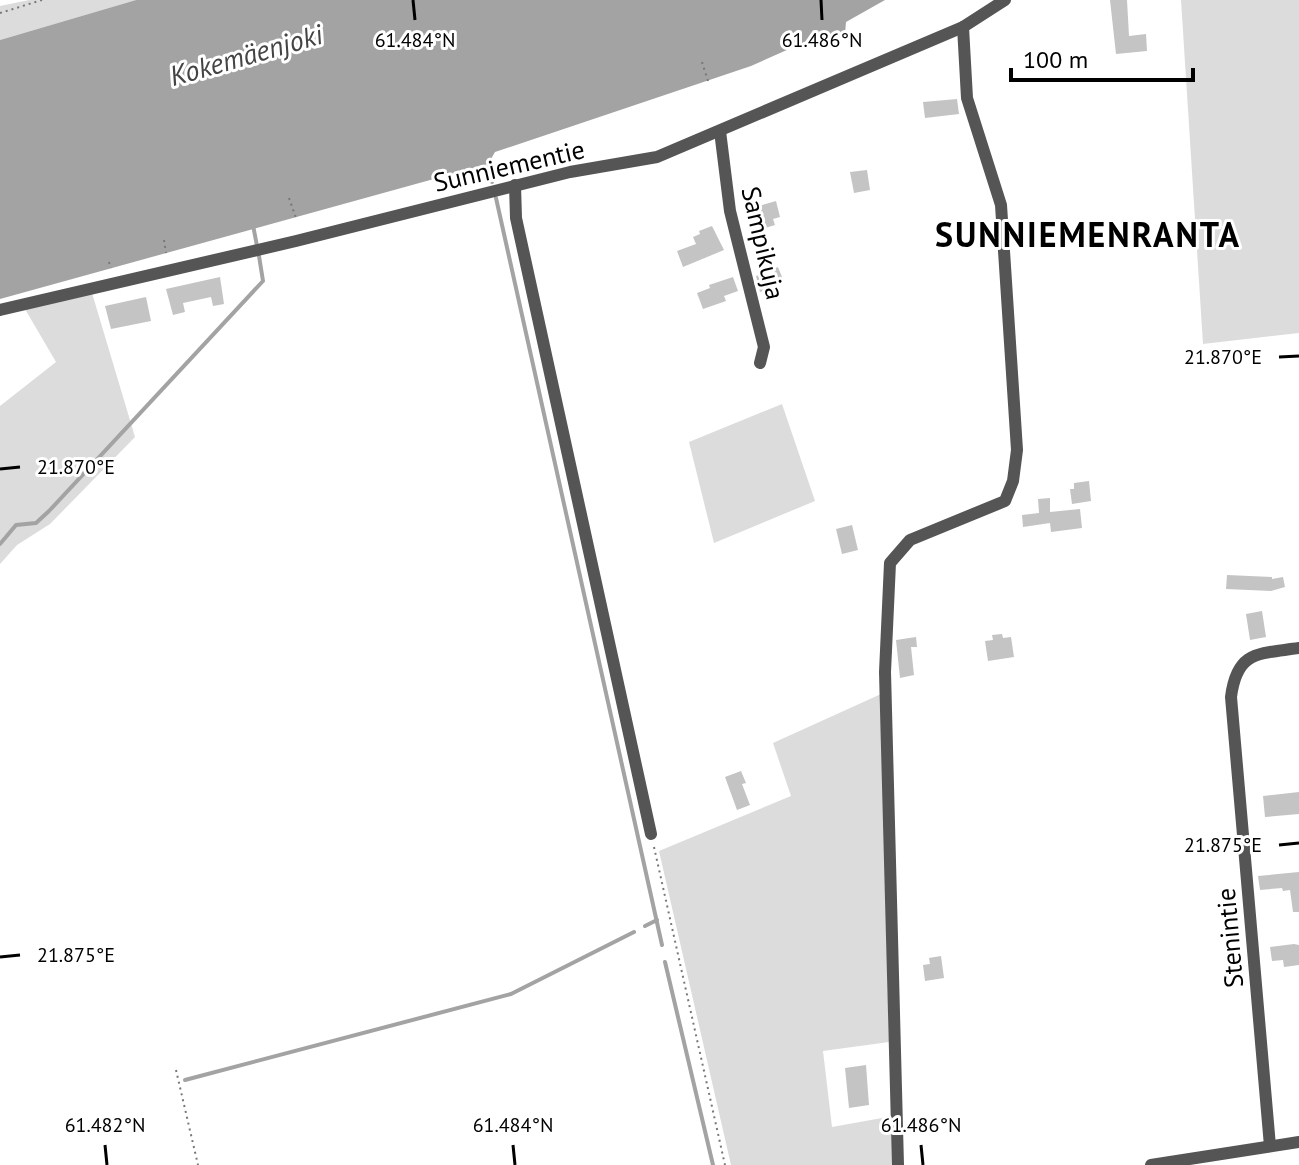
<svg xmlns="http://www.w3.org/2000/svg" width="1299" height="1165" viewBox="0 0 1299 1165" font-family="'PT Sans',sans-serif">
	<rect width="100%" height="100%" fill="#fff"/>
	<g fill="#dcdcdc">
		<path d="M29,0H136L0,40V6Z"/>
		<path d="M1181,0H1299V333L1203,344Z"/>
		<path d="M92,293L135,437L50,524L17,545L0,564V406L56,362L25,309Z"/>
		<path d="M782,404L815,501L714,543L689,442Z"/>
		<path d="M881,694L889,1042L823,1051L832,1127L893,1116L894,1165H731L659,851L791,796L773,743Z"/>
	</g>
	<path fill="#a3a3a3" d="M136,0H885L846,22L845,34L839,38L823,34L751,66L495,152L488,164L0,299V40Z"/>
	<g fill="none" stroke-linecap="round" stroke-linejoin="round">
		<g stroke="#a3a3a3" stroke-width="4">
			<path d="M488,161L492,182"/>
			<path d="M496,198L662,945"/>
			<path d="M253,225L257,246"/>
			<path d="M0,544L16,525L36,523L49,511L263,281L259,256"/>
			<path d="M645,926L657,920"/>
			<path d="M665,962L713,1165"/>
			<path d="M185,1080L511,994L634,932"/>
		</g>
	</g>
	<g fill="#c4c4c4">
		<path d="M1110,0H1127L1129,36L1146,34L1147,51L1116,54Z"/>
		<path d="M957,99L959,114L925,118L923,102Z"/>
		<path d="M867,170L870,190L854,193L850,172Z"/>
		<path d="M776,201L780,217L773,219L775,225L765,228L763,222L753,225L748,209Z"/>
		<path d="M712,226L724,250L683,267L677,251L696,244L693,237L700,234L699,231Z"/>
		<path d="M778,267L784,282L760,292L756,276Z"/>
		<path d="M220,277L224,304L213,306L211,297L183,303L185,312L173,315L166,289Z"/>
		<path d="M733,277L738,291L724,296L726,301L703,309L697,293L710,288L709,285Z"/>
		<path d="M146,297L151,321L111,329L105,306Z"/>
		<path d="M1089,481L1091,501L1072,504L1070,489H1074V483Z"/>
		<path d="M1050,498V512L1080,509L1082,528L1051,532L1050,523L1023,527L1022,515L1039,513L1038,499Z"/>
		<path d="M852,525L858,550L842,554L836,529Z"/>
		<path d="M1227,575L1272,577V579L1283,577L1285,587L1271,591L1226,589Z"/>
		<path d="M1262,611L1266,637L1250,640L1246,614Z"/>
		<path d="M1002,634L1003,638L1011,637L1014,657L988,661L985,641L993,640L992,635Z"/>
		<path d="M916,637L917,647H911L914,675L900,678L896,640Z"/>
		<path d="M741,771L746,783L742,784L750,805L737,810L725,777Z"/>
		<path d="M1299,792V814L1265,817L1263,796Z"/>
		<path d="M1299,872V912H1293L1290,890L1283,891L1282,888L1260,890L1258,876Z"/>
		<path d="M1294,944L1299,945V965L1284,967L1283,960L1272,961L1270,947Z"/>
		<path d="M941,956L944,978L925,981L923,965L930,964L929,958Z"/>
		<path d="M866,1065L869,1105L849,1108L845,1068Z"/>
	</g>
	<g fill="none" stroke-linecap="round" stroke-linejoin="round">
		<g stroke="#777" stroke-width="2" stroke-dasharray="2 4" stroke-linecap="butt">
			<path d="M0,13L42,0"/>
			<path d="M702,62L708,81"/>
			<path d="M289,198L296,218"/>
			<path d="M164,240L166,253"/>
			<path d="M109,262L111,268"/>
			<path d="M654,847L725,1165"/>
			<path d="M176,1070L198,1165"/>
		</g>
		<g stroke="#555" stroke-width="12">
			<path d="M720,131L730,211L764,347L760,363"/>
			<path d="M515,185L516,218L651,834"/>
			<path d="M0,310L296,241L570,172L657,157L963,27L1005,0"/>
			<path d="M1270,1146L1231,697C1237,650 1259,654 1299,648"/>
			<path d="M898,1165L885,672L890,563L910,540L1005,501L1013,481L1017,450L1001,205L967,98L963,27"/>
			<path d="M1151,1165L1299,1142"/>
		</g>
	</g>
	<path fill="none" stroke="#000" stroke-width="3" d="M413,0L415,20M821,0L822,20M1279,357L1299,356M0,469L20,467M1279,845L1299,843M0,957L20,955M105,1145L107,1165M513,1145L515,1165M921,1145L923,1165"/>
	<g text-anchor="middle" stroke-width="6" stroke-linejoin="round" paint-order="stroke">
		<g font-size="26" fill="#000" stroke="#fff">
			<text transform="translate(509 166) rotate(-13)" y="9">Sunniementie</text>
			<text transform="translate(763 243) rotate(77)" y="9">Sampikuja</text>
			<text transform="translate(1230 938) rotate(-95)" y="9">Stenintie</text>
		</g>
		<g font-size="28" font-style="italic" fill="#444" stroke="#fff">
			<text transform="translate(246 55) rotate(-16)" y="10">Kokemäenjoki</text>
		</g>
		<g font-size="34" font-weight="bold" letter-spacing="2" fill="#000" stroke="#fff">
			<text x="1088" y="247">SUNNIEMENRANTA</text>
		</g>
	</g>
	<g font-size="20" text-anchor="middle" fill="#000" stroke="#fff" stroke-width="6" stroke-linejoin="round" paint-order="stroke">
		<text x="415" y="47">61.484°N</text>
		<text x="822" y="47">61.486°N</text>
		<text x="1223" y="364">21.870°E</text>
		<text x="76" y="474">21.870°E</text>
		<text x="1223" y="852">21.875°E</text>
		<text x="76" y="962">21.875°E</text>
		<text x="105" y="1132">61.482°N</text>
		<text x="513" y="1132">61.484°N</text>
		<text x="921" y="1132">61.486°N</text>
	</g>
	<path d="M1011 68v12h182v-12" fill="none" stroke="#000000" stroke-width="4"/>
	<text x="1023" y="68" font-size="24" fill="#000000" stroke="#ffffff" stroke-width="6" paint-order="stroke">100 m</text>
</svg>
